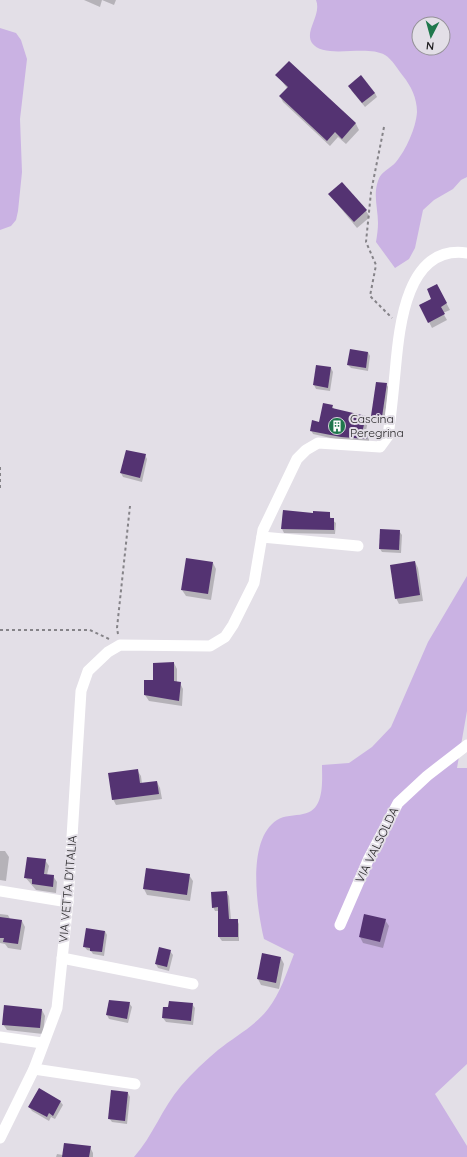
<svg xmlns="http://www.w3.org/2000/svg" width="467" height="1157" viewBox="0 0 467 1157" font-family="Quicksand,sans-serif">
	<rect width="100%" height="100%" fill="#e3dfe7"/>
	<g fill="#cab2e3" fill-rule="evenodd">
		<path d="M316,0H467V177L461,180L453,189L434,200L423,210L415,248L409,259L395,268L376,242C377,236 378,229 378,223C378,209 373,195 378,181C381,171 390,169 396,162C406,150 416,128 417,112C417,98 411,86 403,76C398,70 392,59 385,55C366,44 324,60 312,43C304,31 322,15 316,0ZM419,24H443V48H419Z"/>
		<path d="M0,28L16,33L21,40L27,59L20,119L22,172L18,211L16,220L11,226L0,230Z"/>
		<path d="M467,576V711L457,768H467V1064L435,1094L467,1146V1157H134C153,1136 162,1108 181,1086C192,1073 205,1061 218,1050C235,1036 254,1027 268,1009C280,994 287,972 294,954L264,939C257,909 246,840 277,820C284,815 295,816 303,814C325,811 322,781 322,765L349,763L372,747L391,727L428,642Z"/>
	</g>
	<g fill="#0003">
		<path d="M84,0H116L114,5L102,0L100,7Z"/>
		<path d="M289,62L356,124L359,130L346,144L338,137L330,146L283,102L280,96L287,88L277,75Z"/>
		<path d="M351,90L375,93L377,97L365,107Z"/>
		<path d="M329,194L366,211L370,217L357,228Z"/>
		<path d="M440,291L450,310L443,313L447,320L432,328L429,322L433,299Z"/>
		<path d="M368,352L370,356L368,371L351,368L348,365Z"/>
		<path d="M317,366L331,368L333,372L330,391L316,389L314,385Z"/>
		<path d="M386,384L389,388L384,421L374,420L372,416Z"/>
		<path d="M332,406L335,410L366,417L368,421L365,435L369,439V443L344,441L313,434L311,430L320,423Z"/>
		<path d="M145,455L147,459L142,482L123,477L121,473Z"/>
		<path d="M283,511L314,514L329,513L331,519L336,523L335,534L284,533L282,529Z"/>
		<path d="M399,531L402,535L401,553L382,552L380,549Z"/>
		<path d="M415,562L418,568L423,601L399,604L396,598Z"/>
		<path d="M213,563L216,569L211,600L186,596L182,590Z"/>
		<path d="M174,663L177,669V682L180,683L183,689L182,706L149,701L145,695L154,681Z"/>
		<path d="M137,770L141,776L142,784L157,782L160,788L162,799L116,805L113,799Z"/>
		<path d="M0,851H5L9,857L6,881L0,880Z"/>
		<path d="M45,860L49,866L47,875L53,876L57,882L56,893L36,890L25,877Z"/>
		<path d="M189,875L193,881L190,901L147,895L144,889Z"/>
		<path d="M226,892L229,896L231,920H237L239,924V941H222L219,937V911H215L213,907Z"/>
		<path d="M0,914L8,915L10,919L22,921L25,927L21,950L8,948L5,944L0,943Z"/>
		<path d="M385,920L389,926L383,948L363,943L360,937Z"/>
		<path d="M105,931L107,935L104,956L93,954L91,951L87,950L84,946Z"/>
		<path d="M170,951L173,955L169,971L158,968L156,964Z"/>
		<path d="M281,958L284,964L279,989L261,985L258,979Z"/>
		<path d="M109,1002L129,1003L132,1007L128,1023L109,1019L107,1015Z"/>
		<path d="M192,1004L195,1008L193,1025L166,1022L163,1018L164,1008Z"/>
		<path d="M42,1010L45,1016L43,1034L7,1030L3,1024Z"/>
		<path d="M128,1093L130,1097L127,1124L112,1122L109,1118Z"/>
		<path d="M60,1101L63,1105L55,1119L51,1117L49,1121L32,1111L29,1107Z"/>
		<path d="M90,1147L93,1153V1157H56L57,1154L63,1155Z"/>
	</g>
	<g fill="#543372">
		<path d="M289,61L356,123L342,139L335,132L327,141L279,96L288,87L275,75Z"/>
		<path d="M361,75L375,93L362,103L348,86Z"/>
		<path d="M342,182L367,210L354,222L328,194Z"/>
		<path d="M437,284L447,303L441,307L445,314L428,323L419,305L431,299L427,289Z"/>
		<path d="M350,349L368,352L366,368L347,365Z"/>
		<path d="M316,365L331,367L328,388L313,385Z"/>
		<path d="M376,382L387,383L382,417L371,416Z"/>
		<path d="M323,403L333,405L332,408L366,416L362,433L368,434L367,439L341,437L310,431L312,420L319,422Z"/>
		<path d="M126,450L146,454L140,478L120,473Z"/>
		<path d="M283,510L313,513V511L330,512V518H334V530L281,529Z"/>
		<path d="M380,529L400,530L399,550L379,549Z"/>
		<path d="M186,558L213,562L208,594L181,590Z"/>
		<path d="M415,561L420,595L395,599L390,565Z"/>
		<path d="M174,662V681L181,682L179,701L144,695V680H153V663Z"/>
		<path d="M138,769L140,783L157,781L159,794L112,800L108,773Z"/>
		<path d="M27,857L46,859L44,874L54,875L53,887L32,884V879L24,878Z"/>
		<path d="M146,868L190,874L187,895L143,889Z"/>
		<path d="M227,891L229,919H238V937H218V907L212,908L211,892Z"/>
		<path d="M364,914L386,919L380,942L359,937Z"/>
		<path d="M0,917L22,920L18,944L3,942L4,938H0Z"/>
		<path d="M86,928L105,931L102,952L90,951V948L83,947Z"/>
		<path d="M159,947L171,950L167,967L155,964Z"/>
		<path d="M262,953L281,957L276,983L257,979Z"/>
		<path d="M109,1000L130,1002L127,1019L106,1015Z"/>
		<path d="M169,1001L193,1003L191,1021L162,1018L163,1007H168Z"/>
		<path d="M4,1005L42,1009L40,1028L2,1025Z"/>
		<path d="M39,1088L61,1101L53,1116L49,1113L47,1117L28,1107Z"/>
		<path d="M111,1090L128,1092L125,1121L108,1119Z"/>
		<path d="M64,1143L91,1146L89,1157H62Z"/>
	</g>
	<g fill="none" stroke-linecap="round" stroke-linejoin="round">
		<g stroke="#858388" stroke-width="2" stroke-dasharray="3 3" stroke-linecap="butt">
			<path d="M384,127L371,192L366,242L376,265L370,296L392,318"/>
			<path d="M0,467V488"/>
			<path d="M0,630H90L109,639"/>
			<path d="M118,634L117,628L130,506"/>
		</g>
		<g stroke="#fff" stroke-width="11">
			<path d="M262,537L358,546"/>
			<path d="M0,891L68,902"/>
			<path d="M340,925L369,858L398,803L427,776L467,745"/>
			<path d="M62,958L193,984"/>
			<path d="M0,1037L42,1043"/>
			<path d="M34,1069L135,1084"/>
			<path d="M0,1138L34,1069L57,1008L68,902L81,691L88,671L108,652L120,645L210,646L225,637L233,625L254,583L263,530L297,459L306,450L318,443L380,447L388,436C391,415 393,394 395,373C399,330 405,244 467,253"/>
		</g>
	</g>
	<defs>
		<g id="building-disc" transform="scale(0.9)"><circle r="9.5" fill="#1f774c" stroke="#e3dfe7"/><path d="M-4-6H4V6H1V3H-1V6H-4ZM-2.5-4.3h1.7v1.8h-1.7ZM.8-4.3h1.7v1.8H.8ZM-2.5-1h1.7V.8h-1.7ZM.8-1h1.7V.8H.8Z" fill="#fff"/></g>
	</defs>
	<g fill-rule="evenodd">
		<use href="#building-disc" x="337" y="426"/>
	</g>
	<g text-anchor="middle" stroke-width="4" stroke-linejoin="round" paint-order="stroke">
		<g font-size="12" fill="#201f21" stroke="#e3dfe7" text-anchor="start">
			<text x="350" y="423">Cascina<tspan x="350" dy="14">Peregrina</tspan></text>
		</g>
		<g font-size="12" fill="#201f21" stroke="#e3dfe7">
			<text transform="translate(377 845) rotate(-64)" y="4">VIA VALSOLDA</text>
			<text transform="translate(68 889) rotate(-85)" y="4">VIA VETTA D'ITALIA</text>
		</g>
	</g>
	<g transform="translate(431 36) rotate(186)"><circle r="19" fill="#e3dfe7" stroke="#959298"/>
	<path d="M0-3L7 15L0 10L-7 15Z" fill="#1f774c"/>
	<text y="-6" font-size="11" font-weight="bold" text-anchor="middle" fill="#201f21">N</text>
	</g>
</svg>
